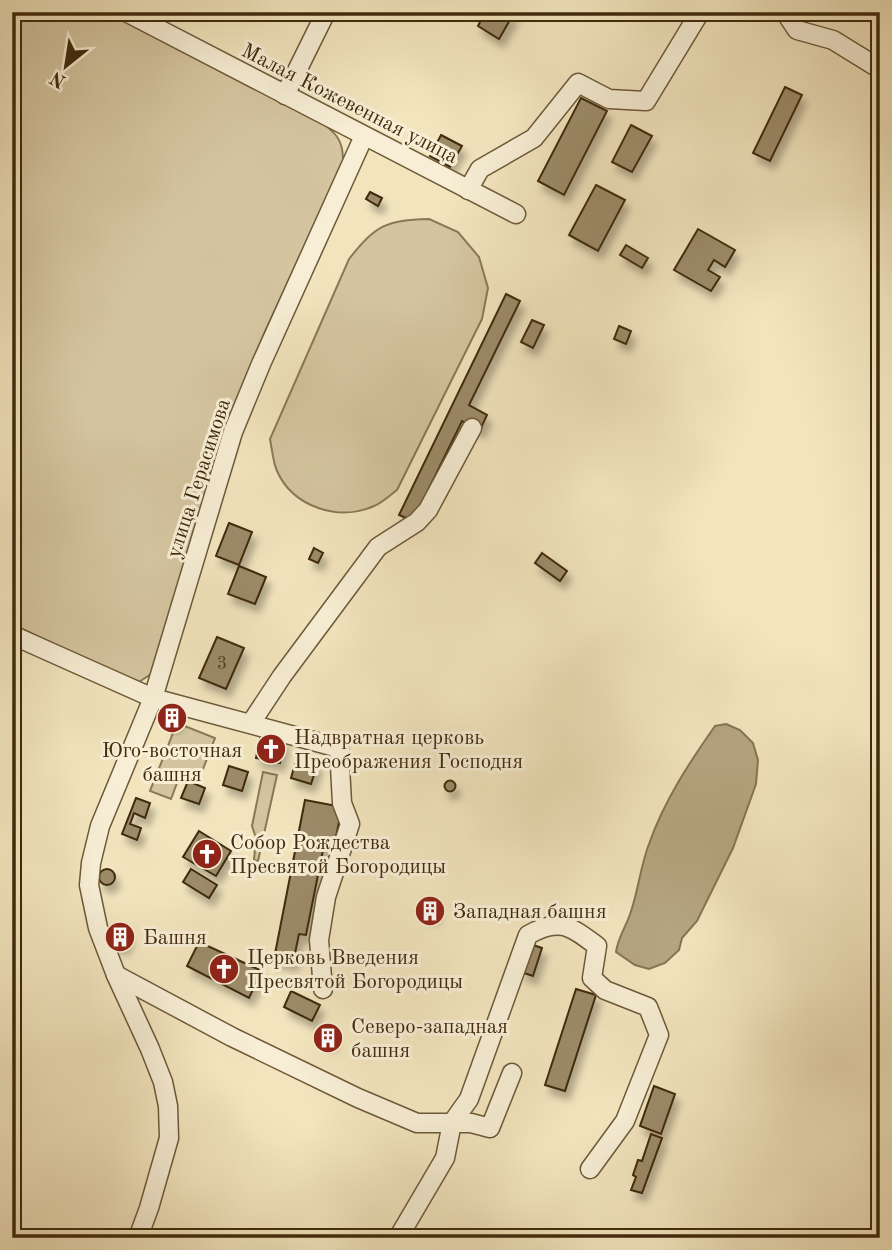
<svg xmlns="http://www.w3.org/2000/svg" width="892" height="1250" viewBox="0 0 892 1250" font-family="'Old Standard TT',serif">
	<defs>
		<filter id="shadow"><feDropShadow dx="4.5" dy="8" stdDeviation="3.5" flood-color="#0004"/></filter>
	</defs>
	<rect width="100%" height="100%" fill="#f2e5be"/>
	<filter id="stains"><feTurbulence type="fractalNoise" baseFrequency=".00286" numOctaves="4"/><feColorMatrix values="0 0 0 0 .2 0 0 0 0 .09 0 0 0 0 .02 0 0 0 .5 -.17"/></filter>
	<radialGradient id="worn" r=".72"><stop offset=".6" stop-color="#630" stop-opacity="0"/><stop offset="1" stop-color="#630" stop-opacity=".3"/></radialGradient>
	<g fill="#d4c5a0" stroke="#8a7856" stroke-width="2">
		<path d="M19,12H109L316,118C335,132 344,139 343,163L264,334L213,455L204,502L158,658L151,674L139,682L125,678L12,624V27Z"/>
		<path d="M429,219L458,232L479,257L488,288L482,319L397,490C390,495 382,503 374,506C339,522 293,507 277,471C273,462 272,449 270,439L349,259C376,225 386,220 429,219Z"/>
		<path d="M177,723L215,738L198,782L180,775L171,799L150,791Z"/>
		<path d="M263,772L277,775L258,861L254,860L256,838L252,826Z"/>
	</g>
	<path fill="#b5a581" stroke="#867452" stroke-width="2" d="M726,724L740,730L753,743L758,760L756,784L733,848L697,921L682,938L679,950L665,963L649,969L635,965L616,952C618,938 624,930 629,917C638,894 640,867 649,844C664,801 689,763 715,726Z"/>
	<g fill="#9c8b69" stroke="#3f2a0c" stroke-width="2" filter="url(#shadow)">
		<path d="M485,12L514,13L499,39L478,26Z"/>
		<path d="M785,87L802,95L770,161L753,153Z"/>
		<path d="M581,98L607,111L564,195L538,181Z"/>
		<path d="M631,125L652,136L632,172L612,162Z"/>
		<path d="M441,135L462,146L450,167L430,156Z"/>
		<path d="M596,185L625,200L598,251L569,235Z"/>
		<path d="M370,192L382,198L378,206L366,199Z"/>
		<path d="M698,229L735,250L725,267L714,260L708,270L720,277L711,291L674,270Z"/>
		<path d="M626,245L648,258L642,268L620,255Z"/>
		<path d="M506,294L520,301L469,405L487,415L480,430L462,421L413,521L399,515Z"/>
		<path d="M532,320L544,325L533,348L521,342Z"/>
		<path d="M619,326L631,331L626,344L614,339Z"/>
		<path d="M229,523L252,532L239,565L216,556Z"/>
		<path d="M314,548L323,553L318,563L309,559Z"/>
		<path d="M542,553L567,571L560,581L535,563Z"/>
		<path d="M239,566L266,577L255,604L228,594Z"/>
		<path d="M217,637L244,648L226,689L199,678Z"/>
		<circle cx="172" cy="718" r="6"/>
		<path d="M261,735L285,740L280,763L256,758Z"/>
		<path d="M307,760L318,763L311,784L291,778L295,764L305,767Z"/>
		<path d="M229,766L248,772L242,791L223,785Z"/>
		<circle cx="450" cy="786" r="5.5"/>
		<path d="M188,781L205,788L199,804L181,798Z"/>
		<path d="M136,798L150,803L145,818L134,813L132,819L130,824L141,828L137,840L122,834Z"/>
		<path d="M305,800L342,807L335,842L325,840L306,935L299,934L293,963L274,959Z"/>
		<path d="M199,831L231,851L216,876L183,857Z"/>
		<path d="M191,869L217,885L209,898L183,882Z"/>
		<circle cx="107" cy="877" r="8"/>
		<circle cx="430" cy="910" r="6"/>
		<path d="M116,925L124,928L128,934L127,941L123,947L110,942Z"/>
		<path d="M199,942L262,971L249,998L187,966Z"/>
		<path d="M530,944L542,948L533,976L521,972Z"/>
		<path d="M576,989L596,995L565,1091L545,1085Z"/>
		<path d="M291,991L320,1005L312,1021L284,1007Z"/>
		<circle cx="328" cy="1038" r="5"/>
		<path d="M654,1086L675,1094L661,1134L640,1126Z"/>
		<path d="M651,1134L662,1138L642,1193L631,1190L636,1177L633,1175L638,1160L642,1161Z"/>
	</g>
	<g fill="none" stroke-linecap="round" stroke-linejoin="round">
		<g stroke="#6c5938" stroke-width="21">
			<g id="minor">
				<path d="M126,12L516,214"/>
				<path d="M785,12L797,30L833,40L880,69"/>
				<path d="M285,95L326,12"/>
				<path d="M468,190L480,169L534,138L578,83L609,99L646,101L700,12"/>
				<path d="M12,635L153,698L339,748L342,803L350,824L326,897L319,940L323,989"/>
				<path d="M251,723L282,676L378,547L417,522L428,510L472,428"/>
				<path d="M116,975L232,1037L358,1098L417,1123H452L469,1099L528,935C559,917 570,926 597,946L592,978L605,990L648,1007L659,1035L625,1121L590,1169"/>
				<path d="M138,1238L149,1208L169,1138L168,1106L163,1082L150,1049L116,975L98,928L89,885L91,863L100,826L153,698L233,432L261,364L364,136"/>
				<path d="M398,1238L445,1158L452,1123H471L490,1128L512,1073"/>
			</g>
		</g>
		<use href="#minor" stroke="#f7eed5" stroke-width="18"/>
	</g>
	<defs>
		<g id="building-disc" transform="scale(1.575)"><circle r="9.5" fill="#8f2418" stroke="#f7eed5"/><path d="M-4-6H4V6H1V3H-1V6H-4ZM-2.5-4.3h1.7v1.8h-1.7ZM.8-4.3h1.7v1.8H.8ZM-2.5-1h1.7V.8h-1.7ZM.8-1h1.7V.8H.8Z" fill="#fff"/></g>
		<g id="church-disc" transform="scale(1.575)"><circle r="9.5" fill="#8f2418" stroke="#f7eed5"/><path d="M-1.2-6h2.4v3.5h3.3v2.4h-3.3V6h-2.4V-.1h-3.3v-2.4h3.3Z" fill="#fff"/></g>
	</defs>
	<g fill-rule="evenodd">
		<use href="#building-disc" x="172" y="718"/>
		<use href="#church-disc" x="271" y="749"/>
		<use href="#church-disc" x="207" y="854"/>
		<use href="#building-disc" x="430" y="911"/>
		<use href="#building-disc" x="120" y="937"/>
		<use href="#church-disc" x="224" y="969"/>
		<use href="#building-disc" x="328" y="1038"/>
	</g>
	<g text-anchor="middle" stroke-width="6" stroke-linejoin="round" paint-order="stroke">
		<g font-size="18" fill="#564223">
			<text x="222" y="669">3</text>
		</g>
		<g font-size="21" fill="#3f2a0c" stroke="#f7eed5">
			<text transform="translate(350 103) rotate(27)" y="7">Малая Кожевенная улица</text>
			<text transform="translate(198 478) rotate(-72)" y="7">улица Герасимова</text>
		</g>
		<g font-size="21" fill="#3f2a0c" stroke="#f7eed5" text-anchor="start">
			<text x="294" y="744">Надвратная церковь<tspan x="294" dy="24">Преображения Господня</tspan></text>
			<text x="172" y="757" text-anchor="middle">Юго-восточная<tspan x="172" dy="24">башня</tspan></text>
			<text x="230" y="849">Собор Рождества<tspan x="230" dy="24">Пресвятой Богородицы</tspan></text>
			<text x="453" y="918">Западная башня</text>
			<text x="143" y="944">Башня</text>
			<text x="247" y="964">Церковь Введения<tspan x="247" dy="24">Пресвятой Богородицы</tspan></text>
			<text x="351" y="1033">Северо-западная<tspan x="351" dy="24">башня</tspan></text>
		</g>
	</g>
	<rect width="892" height="1250" fill="none" stroke="#f2e5be" stroke-width="42"/>
	<rect x="14" y="14" width="864" height="1222" fill="none" stroke="#3f2a0c" stroke-width="3.5"/>
	<rect x="21" y="21" width="850" height="1208" fill="none" stroke="#3f2a0c" stroke-width="2"/>
	<g transform="translate(66 66) rotate(210)" stroke="#f7eed5" stroke-width="5" paint-order="stroke">
	<path d="M0-5L12 26L0 18L-12 26Z" fill="#3f2a0c"/>
	<text y="-10" font-size="19" font-weight="bold" text-anchor="middle" fill="#3f2a0c">N</text>
	</g>
	<rect width="100%" height="100%" filter="url(#stains)"/>
	<rect width="100%" height="100%" fill="url(#worn)"/>
</svg>
